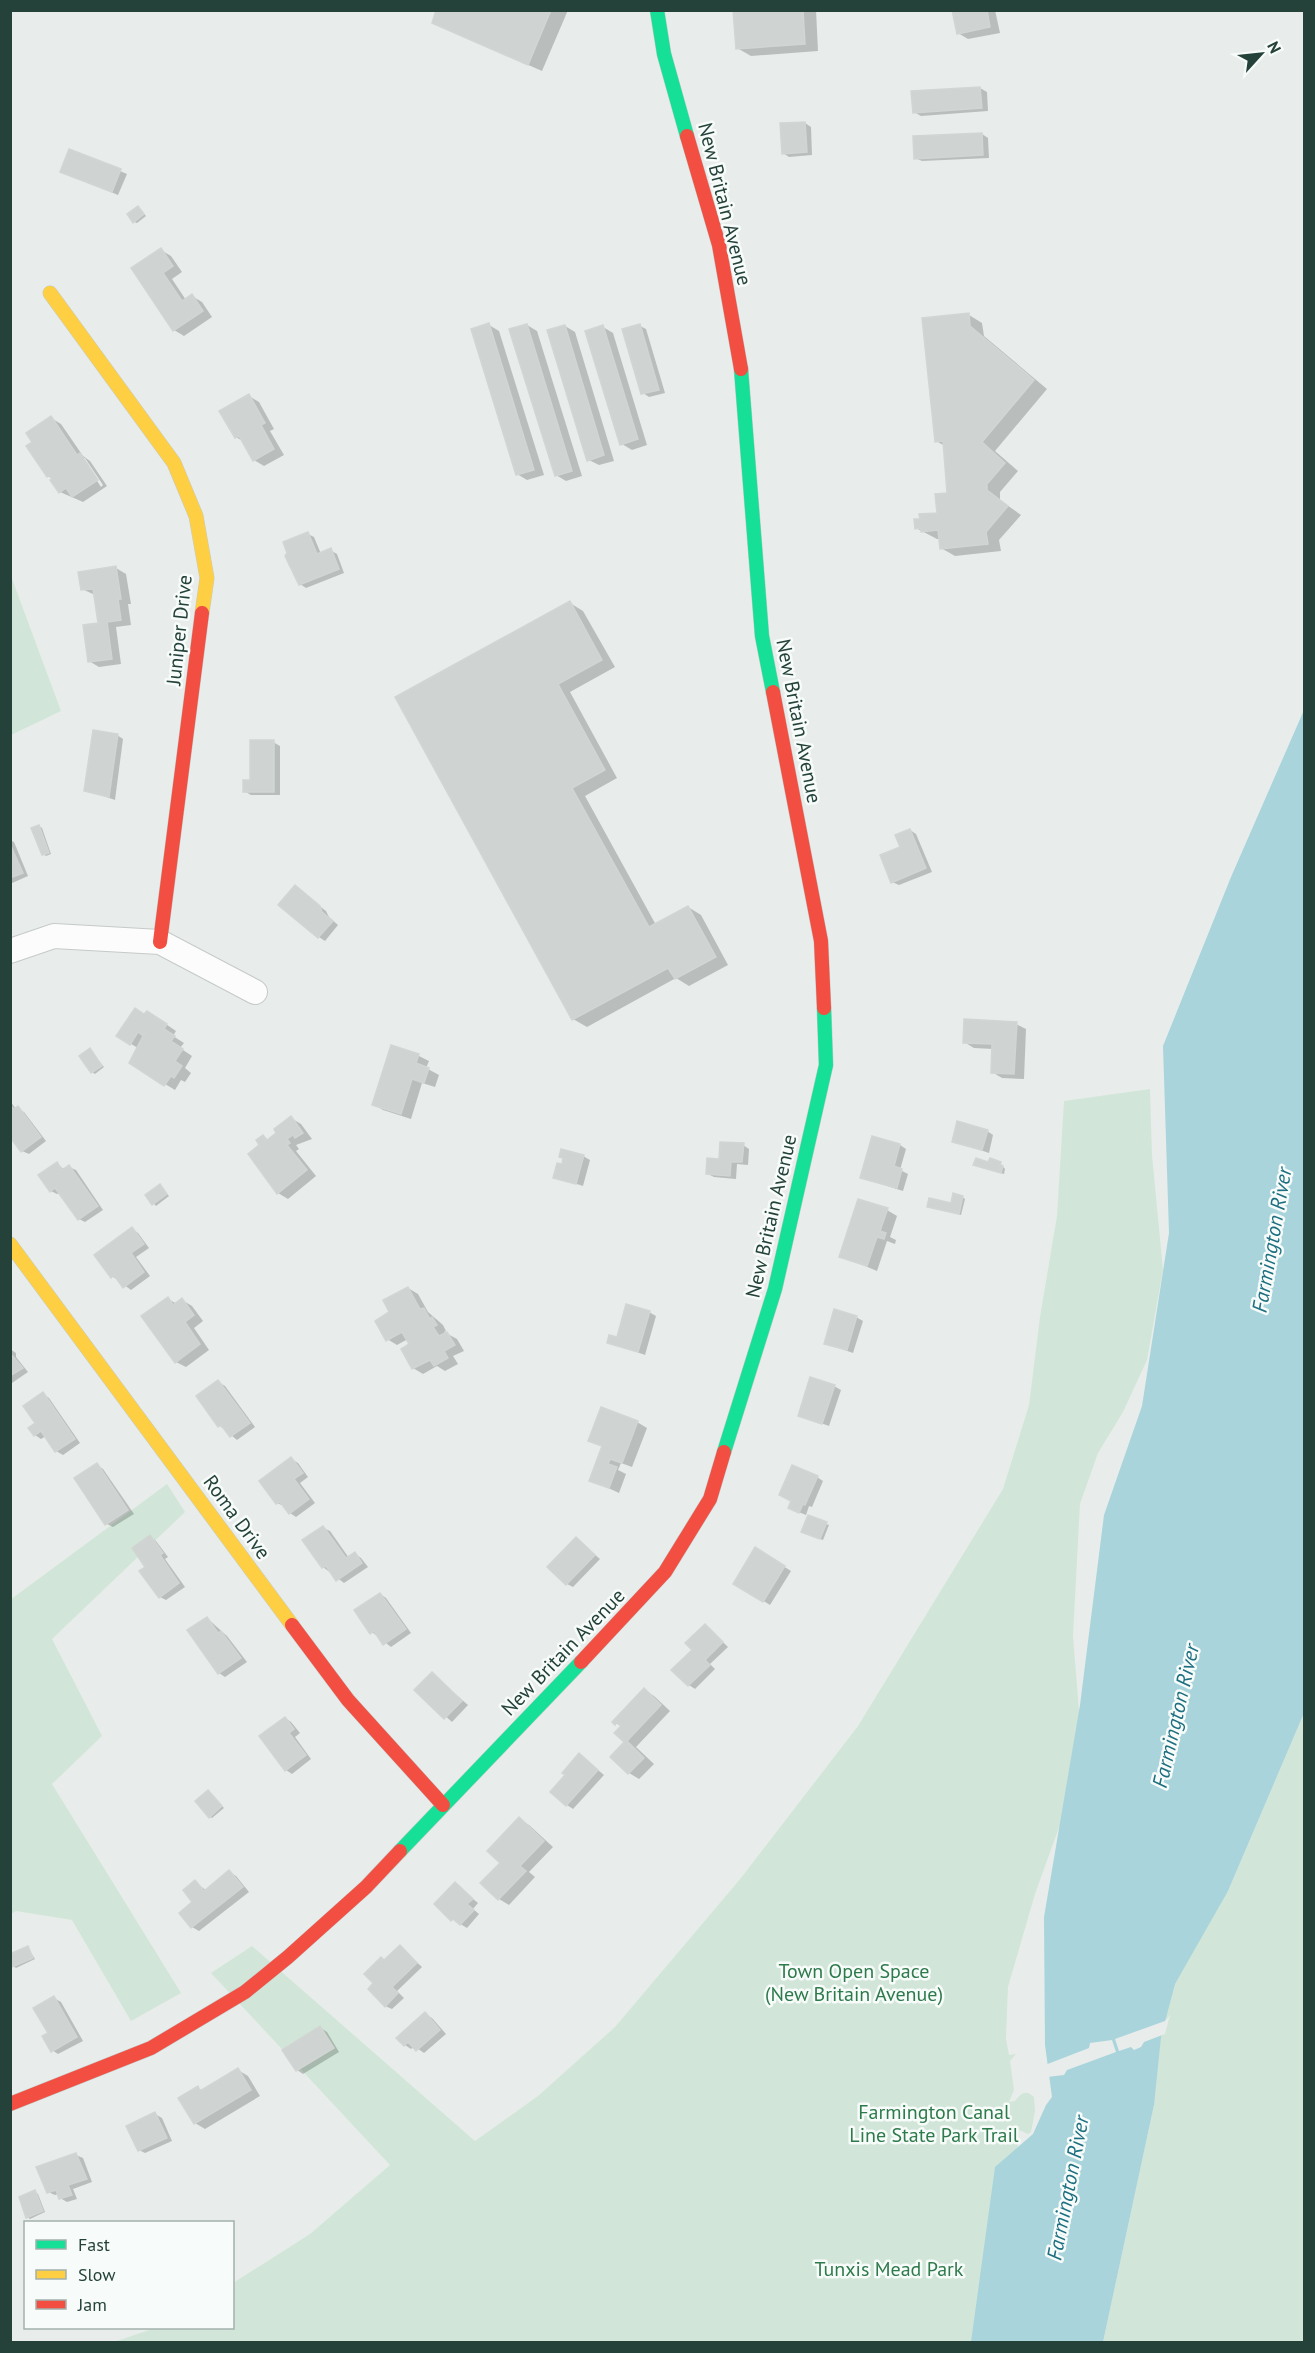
<svg xmlns="http://www.w3.org/2000/svg" width="1315" height="2353" viewBox="0 0 1315 2353" font-family="'PT Sans',sans-serif">
	<rect width="100%" height="100%" fill="#e8edeb"/>
	<g fill="#d1e6d8">
		<path d="M11,576L61,711L11,735H10Z"/>
		<path d="M1150,1089L1152,1155L1163,1270L1147,1360L1123,1412L1098,1453L1080,1504L1073,1636L1083,1761L1035,1894L1008,1987L1006,2039L1009,2055L1016,2054L1010,2061L1014,2090L1009,2102L1015,2101C1021,2093 1026,2089 1034,2097L1035,2111L1031,2132L1028,2134L1019,2130L1016,2169L972,2342H114L155,2328H232L233,2283L310,2234L390,2165L211,1973L252,1946L475,2141L538,2096L615,2027L741,1878L858,1726L1003,1489L1029,1405L1040,1317L1057,1216L1064,1101Z"/>
		<path d="M167,1484L185,1512L52,1639L102,1736L52,1784L181,1993L131,2021L72,1920L16,1911L11,1914L10,1600Z"/>
		<path d="M1304,1713V2342H1103L1154,2105L1137,2021L1228,1891Z"/>
	</g>
	<path fill="#a9d4db" d="M1304,710V1713L1228,1891L1175,1984L1161,2037L1154,2105L1103,2342H971L995,2167L1033,2134L1046,2105L1052,2097L1045,2045L1044,1917L1080,1705L1104,1515L1142,1406L1169,1233L1163,1046L1231,877Z"/>
	<g fill="#e8edeb">
		<path d="M1170,2015L1165,2034L1144,2042L1141,2047L1134,2050L1131,2047L1119,2051L1115,2039L1165,2021Z"/>
		<path d="M1112,2040L1116,2052L1067,2070L1064,2075L1047,2077L1045,2065L1089,2048L1090,2043Z"/>
	</g>
	<g fill="#0003" fill-rule="evenodd">
		<path d="M438,10H568L542,71L447,29Z"/>
		<path d="M735,10H816L818,51L751,56L737,48Z"/>
		<path d="M953,10H995L1000,33L968,39L958,33Z"/>
		<path d="M980,88L987,92L988,111L921,116L914,112Z"/>
		<path d="M805,123L811,127L812,155L789,157L783,153Z"/>
		<path d="M982,134L988,138L989,158L922,161L915,158Z"/>
		<path d="M120,171L127,174L118,195L69,175Z"/>
		<path d="M138,207L146,216L137,223L134,222Z"/>
		<path d="M161,250L171,256L182,272L172,279L186,300L192,296L202,302L212,317L184,336L174,330L133,269Z"/>
		<path d="M969,315L982,323L984,336L1047,389L995,451L1018,471L1000,492V500L1021,515L999,540L1001,551L955,556L941,548L940,539H937L916,528L938,514L949,494L945,446L936,441Z"/>
		<path d="M489,325L499,331L544,475L527,480L517,474Z"/>
		<path d="M527,325L537,331L582,476L566,481L556,475Z"/>
		<path d="M565,326L575,332L614,461L599,465L589,460Z"/>
		<path d="M640,326L646,329L665,393L649,397L643,393Z"/>
		<path d="M603,327L613,333L647,445L632,450L622,444Z"/>
		<path d="M249,396L259,402L274,429L270,431L284,455L264,466L254,460L244,442L236,437Z"/>
		<path d="M51,418L61,424L83,456L90,461L107,486L83,502L60,492L54,480L48,476L28,446L34,443ZM82,458H85L103,485L101,487Z"/>
		<path d="M308,534L314,537L321,554L330,550L337,554L344,573L306,588L300,584Z"/>
		<path d="M116,568L126,574L131,604H128L131,625L116,627L121,664L99,667L89,661L99,624L95,595L82,589Z"/>
		<path d="M570,603L583,611L615,667L570,692L617,778L585,796L656,925L688,907L701,915L728,965L689,986L676,978L587,1027L573,1019L397,698Z"/>
		<path d="M117,735L123,739L115,800L86,790Z"/>
		<path d="M273,742L280,746V795H251L244,791Z"/>
		<path d="M39,826L42,828L51,854L46,856L43,854Z"/>
		<path d="M910,830L916,834L932,872L899,885L892,882L902,847Z"/>
		<path d="M10,840L14,842L28,876L10,884Z"/>
		<path d="M295,887L326,911L329,917L338,925L325,941L319,937Z"/>
		<path d="M145,1016L157,1018L176,1031L173,1036L184,1043L180,1048L192,1056L185,1068L191,1073L185,1082L181,1080L175,1090L165,1084L138,1048L131,1044Z"/>
		<path d="M1016,1024L1026,1029L1024,1079L1002,1078L992,1072L993,1049L974,1048L964,1042Z"/>
		<path d="M392,1047L419,1056L429,1061L426,1068L439,1075L435,1087L422,1083L411,1119L383,1110L373,1104Z"/>
		<path d="M90,1050L104,1067L95,1074L92,1072Z"/>
		<path d="M10,1101L16,1109L24,1112L46,1141L29,1154L22,1151L10,1135Z"/>
		<path d="M291,1118L301,1124L312,1139L296,1145L299,1149L296,1151L316,1176L288,1199L278,1193L261,1146L263,1137L269,1140L278,1133Z"/>
		<path d="M987,1131L993,1135L989,1153L954,1141Z"/>
		<path d="M743,1145L749,1149L748,1165L737,1164L736,1179L714,1177L708,1174L720,1161Z"/>
		<path d="M900,1145L906,1149L900,1170L908,1174L903,1191L862,1178Z"/>
		<path d="M583,1156L590,1160L583,1186L555,1177L563,1166L564,1159Z"/>
		<path d="M1000,1163L1005,1169L1004,1174L977,1166Z"/>
		<path d="M57,1164L65,1170L69,1167L76,1170L103,1210L85,1222L79,1219L60,1193L57,1194L51,1191Z"/>
		<path d="M160,1186L169,1196L156,1206L147,1196Z"/>
		<path d="M962,1197L965,1199L961,1215L932,1207L952,1205Z"/>
		<path d="M887,1210L897,1216L890,1237L896,1240L895,1244L887,1241L877,1271L841,1256Z"/>
		<path d="M132,1229L138,1233L149,1248L136,1257L150,1276L131,1290L112,1276Z"/>
		<path d="M408,1288L418,1294L428,1312L443,1325L446,1331L444,1332L457,1339L464,1351L453,1356L458,1364L445,1371L437,1366L423,1374L413,1368L411,1345L408,1339L397,1345L387,1339L391,1313Z"/>
		<path d="M168,1299L177,1304L182,1300L192,1306L203,1321L194,1328L209,1350L186,1367L176,1362Z"/>
		<path d="M649,1312L656,1316L645,1355L609,1342L618,1339Z"/>
		<path d="M856,1317L863,1321L853,1353L825,1343Z"/>
		<path d="M10,1349L16,1353V1357L28,1372L12,1383Z"/>
		<path d="M218,1382L225,1386L255,1427L237,1440L219,1425Z"/>
		<path d="M834,1386L841,1390L829,1426L799,1415Z"/>
		<path d="M43,1394L49,1398L80,1443L63,1455L56,1451L46,1436L41,1439L35,1435Z"/>
		<path d="M637,1422L647,1428L632,1467L621,1463L618,1470L626,1474L619,1493L591,1480L603,1447L590,1441Z"/>
		<path d="M291,1459L298,1463L308,1477L300,1483L315,1503L296,1517L290,1513L284,1506L277,1503Z"/>
		<path d="M97,1465L103,1469L134,1514L113,1527L107,1524Z"/>
		<path d="M817,1477L823,1481L812,1507L809,1506L806,1515L796,1511Z"/>
		<path d="M826,1524L829,1525L823,1540L806,1533Z"/>
		<path d="M323,1528L330,1531L349,1558L355,1554L361,1558L368,1567L344,1583L323,1567Z"/>
		<path d="M150,1537L156,1541L168,1557L165,1559L185,1587L166,1600L160,1597L147,1567Z"/>
		<path d="M576,1539L600,1559L573,1587L567,1584Z"/>
		<path d="M756,1549L791,1571L770,1605L735,1583Z"/>
		<path d="M380,1594L386,1598L411,1633L391,1647L372,1632Z"/>
		<path d="M207,1618L227,1636L247,1662L225,1677L219,1673Z"/>
		<path d="M705,1625L728,1647L710,1664L715,1669L695,1689L689,1685L694,1650Z"/>
		<path d="M432,1674L468,1705L452,1722L416,1690Z"/>
		<path d="M644,1690L654,1696L670,1711L636,1747L654,1764L639,1779L629,1773L612,1757L626,1742L622,1727L616,1723Z"/>
		<path d="M285,1718L291,1722L300,1733L295,1737L311,1759L292,1774L286,1770Z"/>
		<path d="M580,1755L604,1775L573,1809L567,1805V1775Z"/>
		<path d="M208,1792L224,1808L212,1818L210,1817Z"/>
		<path d="M519,1819L529,1825L553,1847L529,1872L535,1877L509,1905L499,1899L502,1863Z"/>
		<path d="M229,1872L236,1876L249,1892L199,1931L192,1927L195,1882L207,1891Z"/>
		<path d="M455,1884L478,1903L473,1909L479,1914L467,1928L452,1919Z"/>
		<path d="M400,1947L422,1967L397,1991L404,1998L392,2009L385,2006V1961Z"/>
		<path d="M28,1948L35,1959L16,1968L13,1966L10,1955Z"/>
		<path d="M54,1998L61,2002L83,2041L58,2054L52,2050Z"/>
		<path d="M425,2014L432,2018L446,2034L424,2053L414,2046L411,2049L405,2045Z"/>
		<path d="M321,2028L327,2032L339,2052L303,2074L297,2070Z"/>
		<path d="M238,2070L248,2076L260,2096L205,2129L195,2123L198,2088L203,2091Z"/>
		<path d="M155,2114L162,2118L172,2141L145,2153L139,2150Z"/>
		<path d="M76,2155L83,2158L92,2182L73,2189L77,2199L67,2202L60,2198L59,2194L55,2195L48,2192Z"/>
		<path d="M35,2192L38,2194L45,2212L30,2219L27,2217Z"/>
	</g>
	<g fill="#cfd4d2" stroke="#d1d6d4" stroke-width="1.5">
		<path d="M436,10H551L528,65L432,23Z"/>
		<path d="M733,10H803L805,44L736,49Z"/>
		<path d="M952,10H987L990,27L957,34Z"/>
		<path d="M980,87L982,108L913,113L911,91Z"/>
		<path d="M805,122L807,152L782,154L780,123Z"/>
		<path d="M982,133L983,155L914,159L913,136Z"/>
		<path d="M69,149L121,169L112,192L60,172Z"/>
		<path d="M138,206L144,214L133,223L127,214Z"/>
		<path d="M161,248L173,266L163,273L182,301L192,294L203,311L173,331L131,268Z"/>
		<path d="M969,313L970,326L1034,380L982,442L1005,463L987,484V490L1008,506L986,532L988,544L940,549L938,530L921,532V528L915,529L914,519H920L919,514L937,513L935,494L947,493L943,441L935,442L922,318Z"/>
		<path d="M489,323L534,470L516,475L471,329Z"/>
		<path d="M527,324L572,471L555,476L509,329Z"/>
		<path d="M640,324L659,390L641,394L622,329Z"/>
		<path d="M565,325L604,455L587,461L547,330Z"/>
		<path d="M603,325L638,439L620,445L585,331Z"/>
		<path d="M249,394L265,423L261,425L274,449L253,461L239,436L235,438L219,411Z"/>
		<path d="M51,416L77,455L80,453L98,480L72,497L66,488L59,493L50,480L52,479L50,475L47,477L26,446L32,442L26,433Z"/>
		<path d="M308,532L317,554L331,548L339,569L299,585L285,556L287,553L283,542Z"/>
		<path d="M116,566L121,599H118L121,620L107,622L112,659L88,662L83,625L98,623L93,589L81,590L78,572Z"/>
		<path d="M570,601L602,660L558,684L605,770L572,788L649,927L688,906L716,957L675,979L668,968L572,1020L395,697Z"/>
		<path d="M93,730L118,734L109,797L84,791Z"/>
		<path d="M250,740H274V792H243V780H250Z"/>
		<path d="M39,825L49,853L42,855L31,828Z"/>
		<path d="M910,829L926,868L891,883L880,855L900,847L895,835Z"/>
		<path d="M10,844L23,873L10,878Z"/>
		<path d="M295,885L320,906L322,912L333,921L318,938L278,905Z"/>
		<path d="M135,1008L144,1014L147,1011L167,1024L164,1029L175,1036L171,1041L183,1049L175,1061L182,1066L174,1078L171,1076L164,1086L129,1063L145,1032L142,1035L138,1032L130,1045L116,1036Z"/>
		<path d="M964,1019L1017,1022L1014,1074L991,1073L992,1044L963,1043Z"/>
		<path d="M391,1045L419,1054L416,1063L429,1068L424,1083L412,1079L401,1114L372,1105Z"/>
		<path d="M90,1048L102,1066L91,1073L79,1056Z"/>
		<path d="M10,1105L14,1109L18,1106L41,1137L21,1152L10,1137Z"/>
		<path d="M291,1116L303,1133L295,1138L293,1135L287,1139L290,1143L287,1145L307,1170L277,1194L248,1154L259,1145L256,1140L263,1135L267,1140L276,1133L274,1129Z"/>
		<path d="M957,1121L988,1130L982,1150L952,1142Z"/>
		<path d="M872,1136L900,1144L894,1166L902,1169L897,1188L860,1178Z"/>
		<path d="M720,1142L744,1143L742,1162H731L730,1176L706,1174L707,1158L719,1159Z"/>
		<path d="M561,1149L584,1155L576,1184L553,1178L557,1163L562,1164L563,1158L559,1157Z"/>
		<path d="M976,1158L988,1162L990,1158L1001,1162L1000,1165L1003,1166L1001,1173L973,1165Z"/>
		<path d="M57,1162L62,1170L69,1165L98,1206L78,1220L55,1188L50,1192L38,1175Z"/>
		<path d="M160,1184L167,1194L152,1205L145,1195Z"/>
		<path d="M953,1193L963,1196L959,1214L927,1207L929,1198L951,1203Z"/>
		<path d="M858,1199L888,1208L880,1231L886,1233L884,1239L877,1237L867,1266L839,1257Z"/>
		<path d="M132,1227L144,1244L131,1253L144,1272L123,1288L114,1275L111,1278L94,1255Z"/>
		<path d="M408,1287L420,1309L424,1308L430,1319L432,1317L437,1325L433,1327L439,1336L447,1332L455,1345L444,1351L448,1358L434,1366L430,1360L412,1369L401,1349L409,1344L402,1332L386,1341L375,1321L389,1312L383,1300Z"/>
		<path d="M168,1297L173,1305L182,1298L194,1315L185,1322L200,1344L175,1363L141,1316Z"/>
		<path d="M626,1304L650,1311L638,1352L607,1343L609,1335L617,1337Z"/>
		<path d="M834,1309L857,1316L847,1350L824,1344Z"/>
		<path d="M10,1353L23,1368L10,1376Z"/>
		<path d="M810,1377L835,1385L822,1424L798,1416Z"/>
		<path d="M218,1380L250,1423L230,1437L221,1425L218,1427L196,1396Z"/>
		<path d="M43,1392L75,1439L55,1452L41,1431L34,1436L28,1428L35,1423L23,1406Z"/>
		<path d="M601,1407L638,1421L622,1463L610,1459L608,1464L617,1467L609,1488L589,1481L602,1446L588,1441Z"/>
		<path d="M291,1457L303,1473L294,1479L309,1499L289,1514L280,1502L276,1504L259,1481Z"/>
		<path d="M97,1463L128,1510L105,1525L74,1478Z"/>
		<path d="M792,1465L818,1476L805,1505L803,1504L799,1513L788,1508L791,1501L779,1495Z"/>
		<path d="M808,1515L827,1522L820,1539L801,1532Z"/>
		<path d="M323,1526L346,1558L355,1552L362,1563L336,1581L326,1566L322,1568L302,1540Z"/>
		<path d="M150,1535L163,1553L160,1555L179,1583L159,1598L139,1571L145,1567L132,1548Z"/>
		<path d="M576,1537L595,1555L566,1585L547,1567Z"/>
		<path d="M755,1547L785,1566L763,1602L733,1584Z"/>
		<path d="M380,1593L406,1629L383,1645L374,1631L370,1634L354,1610Z"/>
		<path d="M207,1617L218,1633L221,1631L241,1658L218,1674L187,1630Z"/>
		<path d="M705,1624L723,1642L705,1660L710,1665L688,1686L671,1670L692,1650L685,1643Z"/>
		<path d="M432,1672L462,1701L444,1719L414,1690Z"/>
		<path d="M644,1688L661,1705L627,1741L644,1758L628,1774L610,1757L624,1742L614,1733L621,1726L617,1722L615,1725L612,1722Z"/>
		<path d="M285,1717L294,1729L289,1733L306,1755L285,1771L259,1736Z"/>
		<path d="M579,1753L598,1770L566,1806L550,1792L565,1775L562,1773Z"/>
		<path d="M208,1790L222,1806L209,1818L195,1801Z"/>
		<path d="M519,1817L544,1841L520,1866L526,1871L498,1900L480,1883L500,1863L487,1851Z"/>
		<path d="M229,1870L243,1887L191,1928L179,1913L192,1902L183,1890L195,1880L204,1891Z"/>
		<path d="M455,1882L473,1899L467,1904L474,1910L460,1925L453,1919L451,1921L434,1904Z"/>
		<path d="M400,1945L417,1963L392,1987L398,1993L385,2007L368,1989L373,1983L364,1974L381,1957L384,1960Z"/>
		<path d="M28,1946L33,1958L12,1967L10,1954Z"/>
		<path d="M54,1996L77,2037L51,2052L42,2036L48,2033L33,2008Z"/>
		<path d="M425,2012L440,2030L416,2051L408,2042L404,2046L396,2038Z"/>
		<path d="M320,2026L334,2048L296,2071L282,2050Z"/>
		<path d="M238,2068L251,2090L194,2124L178,2098L198,2086L200,2091Z"/>
		<path d="M155,2112L167,2138L138,2151L126,2126Z"/>
		<path d="M76,2153L87,2179L68,2185L72,2195L59,2199L56,2190L47,2193L36,2167Z"/>
		<path d="M35,2190L43,2211L26,2218L19,2197Z"/>
	</g>
	<g fill="none" stroke-linecap="round" stroke-linejoin="round">
		<g stroke="#c5cac8" stroke-width="26">
			<path id="street" d="M10,951L54,936L160,942L255,992"/>
		</g>
		<g stroke="#c3cbc8" stroke-width="15">
			<g id="fast">
				<path d="M657,10L664,54L687,136"/>
				<path d="M741,369L762,636L773,692"/>
				<path d="M724,1452L775,1289L826,1065L824,1008"/>
				<path d="M400,1851L581,1662"/>
			</g>
		</g>
		<g stroke="#c3cbc8" stroke-width="15">
			<g id="slow">
				<path d="M50,293L174,463L196,516L207,578L202,613"/>
				<path d="M10,1244L292,1625"/>
			</g>
		</g>
		<g stroke="#c3cbc8" stroke-width="15">
			<g id="jam">
				<path d="M687,136L719,245L741,369"/>
				<path d="M773,692L821,941L824,1008"/>
				<path d="M160,942L202,613"/>
				<path d="M292,1625L348,1700L443,1805"/>
				<path d="M581,1662L665,1572L710,1499L724,1452"/>
				<path d="M10,2104L151,2048L245,1992L288,1957L366,1887L400,1851"/>
			</g>
		</g>
		<use href="#street" stroke="#fcfcfc" stroke-width="24"/>
		<use href="#fast" stroke="#16e098" stroke-width="14"/>
		<use href="#slow" stroke="#ffcf43" stroke-width="14"/>
		<use href="#jam" stroke="#f24e42" stroke-width="14"/>
	</g>
	<g text-anchor="middle" stroke-width="5" stroke-linejoin="round" paint-order="stroke">
		<g font-size="20" fill="#24423a" stroke="#f7fbf9">
			<text transform="translate(725 204) rotate(76)" y="7">New Britain Avenue</text>
			<text transform="translate(179 630) rotate(-84)" y="7">Juniper Drive</text>
			<text transform="translate(799 721) rotate(79)" y="7">New Britain Avenue</text>
			<text transform="translate(771 1216) rotate(-77)" y="7">New Britain Avenue</text>
			<text transform="translate(237 1517) rotate(54)" y="7">Roma Drive</text>
			<text transform="translate(563 1652) rotate(-46)" y="7">New Britain Avenue</text>
		</g>
		<g font-size="20" fill="#2d7a4b" stroke="#f7fbf9">
			<text x="854" y="1978">Town Open Space<tspan x="854" dy="23">(New Britain Avenue)</tspan></text>
			<text x="934" y="2119">Farmington Canal<tspan x="934" dy="23">Line State Park Trail</tspan></text>
			<text x="889" y="2276">Tunxis Mead Park</text>
		</g>
		<g font-size="21" font-style="italic" fill="#1c6f80" stroke="#f7fbf9">
			<text transform="translate(1272 1240) rotate(-80)" y="7">Farmington River</text>
			<text transform="translate(1176 1716) rotate(-77)" y="7">Farmington River</text>
			<text transform="translate(1068 2188) rotate(-79)" y="7">Farmington River</text>
		</g>
	</g>
	<rect width="1315" height="2353" fill="none" stroke="#24423a" stroke-width="24"/>
	<rect x="24" y="2221" width="210" height="108" fill="#f7fbf9" stroke="#a3b1ad" stroke-width="1.5"/>
	<rect x="36" y="2240" width="30" height="9" fill="#16e098" stroke="#a3b1ad" stroke-width="1.5"/>
	<text x="78" y="2251" font-size="18" fill="#24423a">Fast</text>
	<rect x="36" y="2270" width="30" height="9" fill="#ffcf43" stroke="#a3b1ad" stroke-width="1.5"/>
	<text x="78" y="2281" font-size="18" fill="#24423a">Slow</text>
	<rect x="36" y="2300" width="30" height="9" fill="#f24e42" stroke="#a3b1ad" stroke-width="1.5"/>
	<text x="78" y="2311" font-size="18" fill="#24423a">Jam</text>
	<g transform="translate(1261 54) rotate(63)" stroke="#f7fbf9" stroke-width="4.5" paint-order="stroke">
	<path d="M0-4.5L10 22L0 15L-10 22Z" fill="#24423a"/>
	<text y="-9" font-size="16" font-weight="bold" text-anchor="middle" fill="#24423a">N</text>
	</g>
</svg>
